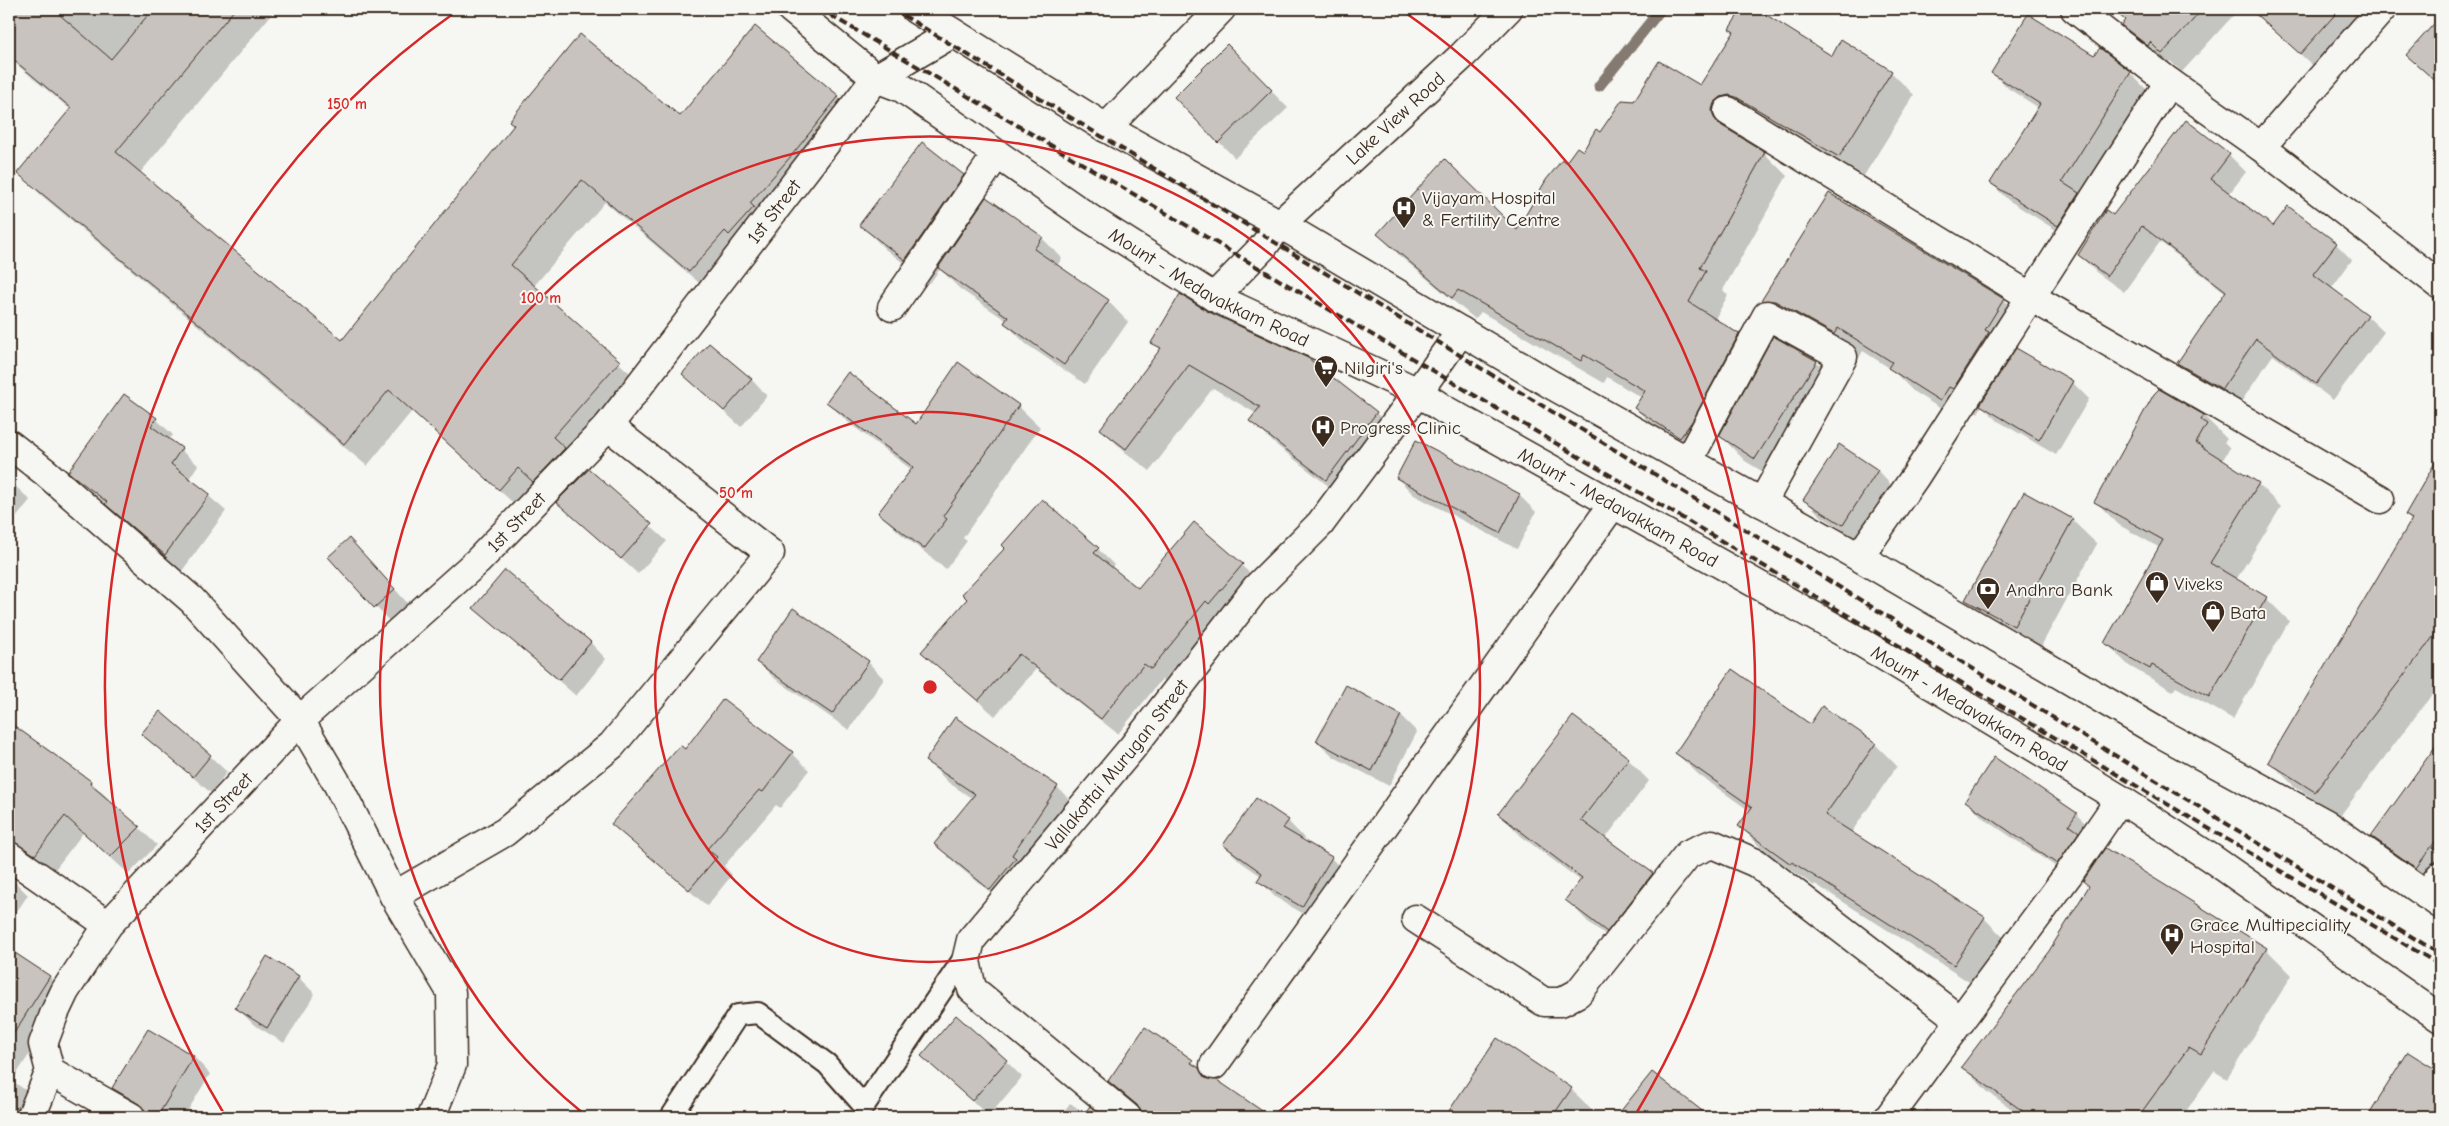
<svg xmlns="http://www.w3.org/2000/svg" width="2449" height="1126" viewBox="0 0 2449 1126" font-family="'Comic Neue',sans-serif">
	<rect width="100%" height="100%" fill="#f6f6f2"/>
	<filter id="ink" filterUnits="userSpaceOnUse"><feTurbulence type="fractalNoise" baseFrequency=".02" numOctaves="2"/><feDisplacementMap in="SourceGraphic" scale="10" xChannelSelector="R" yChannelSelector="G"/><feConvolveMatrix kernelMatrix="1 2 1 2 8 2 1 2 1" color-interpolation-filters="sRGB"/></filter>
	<g filter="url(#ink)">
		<g fill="#0003">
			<path d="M9,9H276L140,173L342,341L516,126L681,118L838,97L860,119L712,294L605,202L534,286L642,384L575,460L667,541L638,574L558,502L556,503L541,490L522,511L412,411L367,466L41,195L19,173L71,110L9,58Z"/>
			<path d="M1743,9H1754L1832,58L1842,41L1891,72L1914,95L1862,179L1737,126L1735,135L1764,153L1787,176L1723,290L1728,295L1715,319L1738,335L1762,359L1774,338L1817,362L1841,386L1780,482L1745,461L1721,436L1757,370L1755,369L1703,459L1658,431L1635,408L1642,398L1607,377L1604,383L1481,312L1475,319L1401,257L1378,234L1518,232L1567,163L1584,152L1634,102L1701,87L1735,33L1731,29Z"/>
			<path d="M2137,9H2239L2182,72L2170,61L2168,64L2142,44L2122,25Z"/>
			<path d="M2250,9H2402L2320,72Z"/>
			<path d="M2440,19V86L2408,55Z"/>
			<path d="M1227,46L1288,108L1235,158L1219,142Z"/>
			<path d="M2094,56L2130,73L2147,90L2080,195L2075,242L2008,200L1991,183L2039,108L2009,89L1993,73Z"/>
			<path d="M2229,155L2246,172L2229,194L2273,228L2336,244L2352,260L2331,289L2367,316L2384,332L2333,400L2273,355L2239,405L2195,380L2178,363L2226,293L2160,242L2124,292L2096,272L2079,255L2114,216Z"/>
			<path d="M963,176L986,199L1042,238L1062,258L1057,266L1108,301L1128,322L1085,384L1026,344L1005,323L1007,321L960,289L940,269L930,283L885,249L861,225Z"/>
			<path d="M2003,300L2028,325L2009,354L2072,382L2089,399L2056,455L1998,421L1982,406L1978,413L1974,410L1965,424L1914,392L1891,369L1863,351L1859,358L1800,325H1787L1763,301Z"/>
			<path d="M1153,342L1376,413L1400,436L1350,503L1275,444L1251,421L1257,414L1213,388L1150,471L1125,452L1101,429L1161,350Z"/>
			<path d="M683,374L751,379L767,396L741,427Z"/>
			<path d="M2160,391L2204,416L2227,439L2224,442L2230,448L2222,461L2258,484L2281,507L2236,580L2266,598L2289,621L2233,719L2176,687L2173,691L2129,666L2106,643L2160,548L2119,525L2096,502Z"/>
			<path d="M827,402L916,425L1018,406L1040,427L963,538L967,541L946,569L901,534L879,513L912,470L849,423Z"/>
			<path d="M156,419L173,435L169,440L198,465L189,479L226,511L182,571L70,472Z"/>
			<path d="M2440,458V684L2340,816L2294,786L2270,762L2412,521L2406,515Z"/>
			<path d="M1877,470L1893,487L1860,541L1821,516L1805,500Z"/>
			<path d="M1397,478L1519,495L1536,512L1517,549L1414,495Z"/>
			<path d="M9,480L30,500L9,527Z"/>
			<path d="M2072,520L2097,544L2039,650L1991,624L1966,600Z"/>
			<path d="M1194,524L1259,581L1168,685L1162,679L1118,734L1036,669L995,716L923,652L1098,549L1114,565L1111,568L1138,590Z"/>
			<path d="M365,556L411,607L392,624L329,557Z"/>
			<path d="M9,582L15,589L9,599Z"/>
			<path d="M475,608L590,642L606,659L576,696Z"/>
			<path d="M758,662H868L884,679L849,730L774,678Z"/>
			<path d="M724,701L792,753L809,770L780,808L776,805L724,866L732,875L707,906L613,824L685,751Z"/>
			<path d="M1401,716L1417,732L1389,786L1334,757L1317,741Z"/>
			<path d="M9,723L91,782L157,845L129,874L83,833L53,872L11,874L12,879L28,895L9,923Z"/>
			<path d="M143,734L210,756L227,772L211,793Z"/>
			<path d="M2440,742V890L2394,858L2372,836Z"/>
			<path d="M1875,744L1897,766L1851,833L1984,918L2007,941L1977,987L1815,884L1814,886L1762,849L1740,826L1750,811L1699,775L1676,753Z"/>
			<path d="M1628,759L1649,781L1605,839L1652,874L1674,896L1629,952L1588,922L1567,900L1581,881L1521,836L1500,814Z"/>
			<path d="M927,761L1057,787L1079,809L1013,911L958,866L936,844L973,799L949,783Z"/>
			<path d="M1967,801L2076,814L2093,831L2074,879L1983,818Z"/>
			<path d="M1288,821L1304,838L1302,841L1331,858L1347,875L1319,923L1275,897L1259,880L1261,876L1241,862L1224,845Z"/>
			<path d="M2106,850L2266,949L2292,975L2227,1079L2214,1071L2182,1117H2023L1988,1092L1963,1067L2050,952L2090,887Z"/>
			<path d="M9,951L50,977L68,995L12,1081L24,1089L42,1107L35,1117H9Z"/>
			<path d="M268,958L298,977L315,994L284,1043L253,1024L237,1008Z"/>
			<path d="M1145,1029L1192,1061L1209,1078L1208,1079L1247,1103L1262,1117H1145L1140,1109L1109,1081Z"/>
			<path d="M149,1030L194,1057L210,1074L184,1117H147L146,1114L130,1105L114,1088Z"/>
			<path d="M1497,1040L1571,1089L1595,1113L1593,1117H1446Z"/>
			<path d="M2409,1053L2440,1073V1117H2369Z"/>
			<path d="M922,1056L1006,1061L1022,1077L989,1116Z"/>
			<path d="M1653,1073L1708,1117H1618Z"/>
			<path d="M1070,1103L1086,1114L1090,1108L1101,1117H1060Z"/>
			<path d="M1927,1109L1936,1117H1919Z"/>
		</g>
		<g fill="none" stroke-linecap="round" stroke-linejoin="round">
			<path stroke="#857a71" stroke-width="11" d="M1599,86L1661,9"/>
		</g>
		<g fill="#c8c3be" stroke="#3b2a1e">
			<path d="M9,9H53L111,59L153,9H235L116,152L342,340L514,125L509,121L580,34L680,116L755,26L839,96L792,155L750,203L754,207L729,235L725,231L689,272L582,180L511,265L620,361L553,437L565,448L533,482L518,468L499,490L389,390L344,444L17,173L71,108L9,56Z"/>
			<path d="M1742,9H1757L1832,56L1841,39L1892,71L1839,157L1736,97L1729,95L1721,97L1714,103L1712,110L1714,118L1719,124L1765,152L1700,268L1706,271L1689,302L1739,334L1693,420L1680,438L1634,408L1645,391L1584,355L1581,361L1458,290L1452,298L1377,234L1445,159L1517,230L1546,180L1562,160L1566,162L1577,147L1583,151L1596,129L1600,132L1622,100L1634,101L1659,61L1700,85L1734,32L1729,29Z"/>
			<path d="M2112,9H2203L2162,54L2150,42L2148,46L2121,25L2125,20Z"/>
			<path d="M2250,9H2340L2300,54Z"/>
			<path d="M2028,14L2094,55L2100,48L2131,72L2062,182L2079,193L2058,226L1990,183L2040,104L1991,73Z"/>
			<path d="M2440,17V85L2406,55Z"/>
			<path d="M1227,44L1272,90L1218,143L1174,97Z"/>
			<path d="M2186,120L2230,154L2211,179L2273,226L2288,206L2337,243L2313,274L2368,315L2316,384L2256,339L2222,389L2177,363L2226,291L2142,226L2107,276L2078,255L2106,210L2113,215Z"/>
			<path d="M922,142L964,175L905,260L859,225Z"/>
			<path d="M1829,193L2004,299L1985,330L1989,332L1953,389L1949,387L1940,401L1888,368L1892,362L1838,328L1834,334L1775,301H1761Z"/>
			<path d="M986,197L1043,237L1034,249L1109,300L1064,365L1004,323L1008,317L938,268Z"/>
			<path d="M1180,294L1207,311L1308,358L1377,412L1326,480L1249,421L1260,407L1189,365L1126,449L1100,429L1161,348L1151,343Z"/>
			<path d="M1773,336L1817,361L1755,459L1719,436Z"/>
			<path d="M709,343L752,379L724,411L682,374Z"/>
			<path d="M2016,348L2073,381L2039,440L1980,405Z"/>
			<path d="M958,362L1019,405L943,516L947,519L924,549L878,513L913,467L826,402L848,372L916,424Z"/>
			<path d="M2159,389L2204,415L2201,420L2207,424L2196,443L2259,483L2210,563L2267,597L2209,697L2152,665L2150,669L2104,643L2163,540L2094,502L2154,394Z"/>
			<path d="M124,394L157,418L151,426L182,448L171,464L210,494L165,555L105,504L107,502L68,472Z"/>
			<path d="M1416,440L1520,494L1500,533L1396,478Z"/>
			<path d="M1839,444L1878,470L1843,525L1803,500Z"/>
			<path d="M2440,454V628L2315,792L2268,762L2412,519L2405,515Z"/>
			<path d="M589,469L652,524L621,559L556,502Z"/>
			<path d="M2024,492L2073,519L2014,626L1965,600Z"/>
			<path d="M1042,499L1099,548L1094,553L1138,588L1194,522L1243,564L1209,604L1206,601L1151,669L1144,664L1101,719L1019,654L978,701L921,652L967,599L962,594L1005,548L1002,545Z"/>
			<path d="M349,538L395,589L374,608L328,557Z"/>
			<path d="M505,570L591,642L559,680L473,608Z"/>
			<path d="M793,608L869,661L832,714L756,662Z"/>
			<path d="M1732,669L1810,724L1822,706L1876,743L1825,815L1985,917L1954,965L1792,862L1791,864L1738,826L1752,807L1675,753Z"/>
			<path d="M1346,685L1401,715L1372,771L1316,741Z"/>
			<path d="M723,699L793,752L763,792L759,790L707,849L717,857L689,890L611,824L680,745L685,749Z"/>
			<path d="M160,711L211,755L193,777L141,734Z"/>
			<path d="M1573,716L1629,758L1581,820L1653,873L1607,932L1565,900L1582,878L1498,814Z"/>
			<path d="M955,717L1058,786L1012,855L1016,858L990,890L934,844L975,794L925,761Z"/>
			<path d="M9,722L91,781L90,784L140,827L110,857L65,816L35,855L9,839Z"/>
			<path d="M2440,740V835L2416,868L2371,836Z"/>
			<path d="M1994,757L2077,813L2069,825L2079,832L2057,864L1965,801Z"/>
			<path d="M1256,798L1289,820L1283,828L1332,857L1302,907L1257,881L1262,873L1223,845Z"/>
			<path d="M2105,848L2267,948L2201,1054L2189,1047L2138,1117H2031L1961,1067L2049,951L2089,886L2083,881Z"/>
			<path d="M9,949L50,976L9,1041Z"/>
			<path d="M267,956L299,976L267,1028L235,1008Z"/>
			<path d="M956,1015L1007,1060L972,1101L921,1056Z"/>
			<path d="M1145,1027L1193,1060L1191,1063L1199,1068L1205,1078L1217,1080L1271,1117H1142L1137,1105L1108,1081Z"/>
			<path d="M148,1029L194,1056L157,1117H147L145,1110L139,1104L112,1088Z"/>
			<path d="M1497,1038L1572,1088L1552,1117H1445Z"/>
			<path d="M2408,1052L2440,1072V1117H2367Z"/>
			<path d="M1652,1072L1710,1117H1616Z"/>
			<path d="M1090,1106L1103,1117H1082Z"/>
		</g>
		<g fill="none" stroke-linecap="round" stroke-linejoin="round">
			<g stroke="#3b2a1e" stroke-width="24">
				<path id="lane" d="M671,1117L738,1015L758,1013L827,1064L864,1106L968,952"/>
			</g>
			<g stroke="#3b2a1e" stroke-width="31">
				<g id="street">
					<path d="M2075,9L2169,82L2261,147L2440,285"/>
					<path d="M1728,111L2031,297L2380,499"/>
					<path d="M1106,128L1221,9"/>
					<path d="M2261,147L2382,9"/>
					<path id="s1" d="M1214,297L1263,247L1280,224L1461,57L1508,9"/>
					<path d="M892,307L997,154"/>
					<path d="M9,444L45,472L192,600L300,720L338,785L394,896L451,992L452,1065L431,1117"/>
					<path d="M1688,461L1767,315L1843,357L1762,503"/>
					<path d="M1859,557L1915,477L2169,82"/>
					<path d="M9,856L108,925"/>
					<path d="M2426,895L2440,876"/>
					<path d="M394,896L505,832L612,745L770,553L608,426"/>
					<path d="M1416,919L1544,1002H1561L1578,993L1688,854L1712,844L1756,863L1961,1021"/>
					<path d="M1214,1065L1613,504"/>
					<path d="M50,1071L131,1117"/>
					<path id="s2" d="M31,1117L50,1071L43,1044L55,1012L65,991L108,925L300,720L478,561L608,426L876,78L953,33"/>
					<path id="s3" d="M1127,1117L972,989L966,961L971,940L1132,748L1256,588L1320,524L1418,392L1461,331"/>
					<path d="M1889,1117L2068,875L2120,799"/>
				</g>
			</g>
			<g stroke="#3b2a1e" stroke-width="31">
				<g id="primary">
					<path id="s4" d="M791,9L876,78L902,88L1089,218L1214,297L1418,392L1445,410L1864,644L2120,799L2211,858L2440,1018"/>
					<path d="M915,9L1106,128L1280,224L1552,385L1859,557L2160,733L2325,823L2440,904"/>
				</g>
			</g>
			<use href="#lane" stroke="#f6f6f2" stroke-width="20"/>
			<use href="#street" stroke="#f6f6f2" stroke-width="28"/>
			<use href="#primary" stroke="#f6f6f2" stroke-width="28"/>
			<g stroke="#3b2a1e" stroke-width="4" stroke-dasharray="8 4" stroke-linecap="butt">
				<path d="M820,9L2440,965"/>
				<path d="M893,9L2440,954"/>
			</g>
		</g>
	</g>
	<g fill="none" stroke="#d62828" stroke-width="2.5">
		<circle cx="930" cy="687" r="275"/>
		<path d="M584 1114A550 550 0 1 1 1276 1114"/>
		<path d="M223 1112A825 825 0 0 1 457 11M1403 11A825 825 0 0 1 1637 1112"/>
	</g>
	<defs>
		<g id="hospital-pin" transform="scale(1.25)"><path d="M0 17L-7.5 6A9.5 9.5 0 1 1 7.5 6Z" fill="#3b2a1e" stroke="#f6f6f2"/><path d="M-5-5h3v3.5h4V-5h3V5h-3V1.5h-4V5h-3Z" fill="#fff"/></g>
		<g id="supermarket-pin" transform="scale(1.25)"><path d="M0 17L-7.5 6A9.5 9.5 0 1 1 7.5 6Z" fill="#3b2a1e" stroke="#f6f6f2"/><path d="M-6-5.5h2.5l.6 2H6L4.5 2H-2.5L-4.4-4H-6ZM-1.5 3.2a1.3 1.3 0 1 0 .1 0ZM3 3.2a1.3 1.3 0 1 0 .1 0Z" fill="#fff"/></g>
		<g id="shop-pin" transform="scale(1.25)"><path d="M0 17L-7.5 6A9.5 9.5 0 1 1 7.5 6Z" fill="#3b2a1e" stroke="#f6f6f2"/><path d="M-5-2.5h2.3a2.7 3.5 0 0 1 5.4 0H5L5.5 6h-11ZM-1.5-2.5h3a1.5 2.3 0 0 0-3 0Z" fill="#fff"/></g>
		<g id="bank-pin" transform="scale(1.25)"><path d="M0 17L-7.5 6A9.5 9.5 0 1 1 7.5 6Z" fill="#3b2a1e" stroke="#f6f6f2"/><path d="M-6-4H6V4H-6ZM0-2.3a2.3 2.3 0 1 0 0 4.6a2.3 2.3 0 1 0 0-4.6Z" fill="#fff"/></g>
	</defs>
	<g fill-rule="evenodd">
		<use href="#hospital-pin" x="1404" y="208"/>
		<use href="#supermarket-pin" x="1326" y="367"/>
		<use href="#hospital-pin" x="1323" y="427"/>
		<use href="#shop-pin" x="2157" y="583"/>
		<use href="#bank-pin" x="1988" y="589"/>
		<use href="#shop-pin" x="2213" y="612"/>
		<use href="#hospital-pin" x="2172" y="935"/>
	</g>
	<g text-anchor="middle" stroke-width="4" stroke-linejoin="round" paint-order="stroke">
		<g font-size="19" fill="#3b2a1e" stroke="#f6f6f2">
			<text dy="7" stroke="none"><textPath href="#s1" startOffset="255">Lake View Road</textPath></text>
			<text dy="7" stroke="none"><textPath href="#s2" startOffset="1192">1st Street</textPath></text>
			<text dy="7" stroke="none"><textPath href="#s4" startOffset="504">Mount - Medavakkam Road</textPath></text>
			<text dy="7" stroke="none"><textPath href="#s4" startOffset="969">Mount - Medavakkam Road</textPath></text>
			<text dy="7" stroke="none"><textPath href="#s2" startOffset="788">1st Street</textPath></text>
			<text dy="7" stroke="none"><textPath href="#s4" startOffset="1374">Mount - Medavakkam Road</textPath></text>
			<text dy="7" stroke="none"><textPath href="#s3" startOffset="479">Vallakottai Murugan Street</textPath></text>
			<text dy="7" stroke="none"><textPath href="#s2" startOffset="382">1st Street</textPath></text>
		</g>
		<g font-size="19" fill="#3b2a1e" stroke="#f6f6f2" text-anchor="start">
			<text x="1422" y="204">Vijayam Hospital<tspan x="1422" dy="22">&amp; Fertility Centre</tspan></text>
			<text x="1344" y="374">Nilgiri's</text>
			<text x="1340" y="434">Progress Clinic</text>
			<text x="2174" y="590">Viveks</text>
			<text x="2006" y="596">Andhra Bank</text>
			<text x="2230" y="619">Bata</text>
			<text x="2190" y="931">Grace Multipeciality<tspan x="2190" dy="22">Hospital</tspan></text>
		</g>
	</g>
	<circle cx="930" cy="687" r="8" fill="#d62828" stroke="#f6f6f2" stroke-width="2.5"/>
	<g font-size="15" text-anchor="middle" font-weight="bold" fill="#d62828" stroke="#f6f6f2" stroke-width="4" stroke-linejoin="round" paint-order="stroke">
		<text x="347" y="109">150 m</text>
		<text x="541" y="303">100 m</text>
		<text x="736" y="498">50 m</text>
	</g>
	<rect width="2449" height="1126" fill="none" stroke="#f6f6f2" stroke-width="30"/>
	<rect x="15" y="15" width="2419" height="1096" fill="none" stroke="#3b2a1e" stroke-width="2" filter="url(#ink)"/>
</svg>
